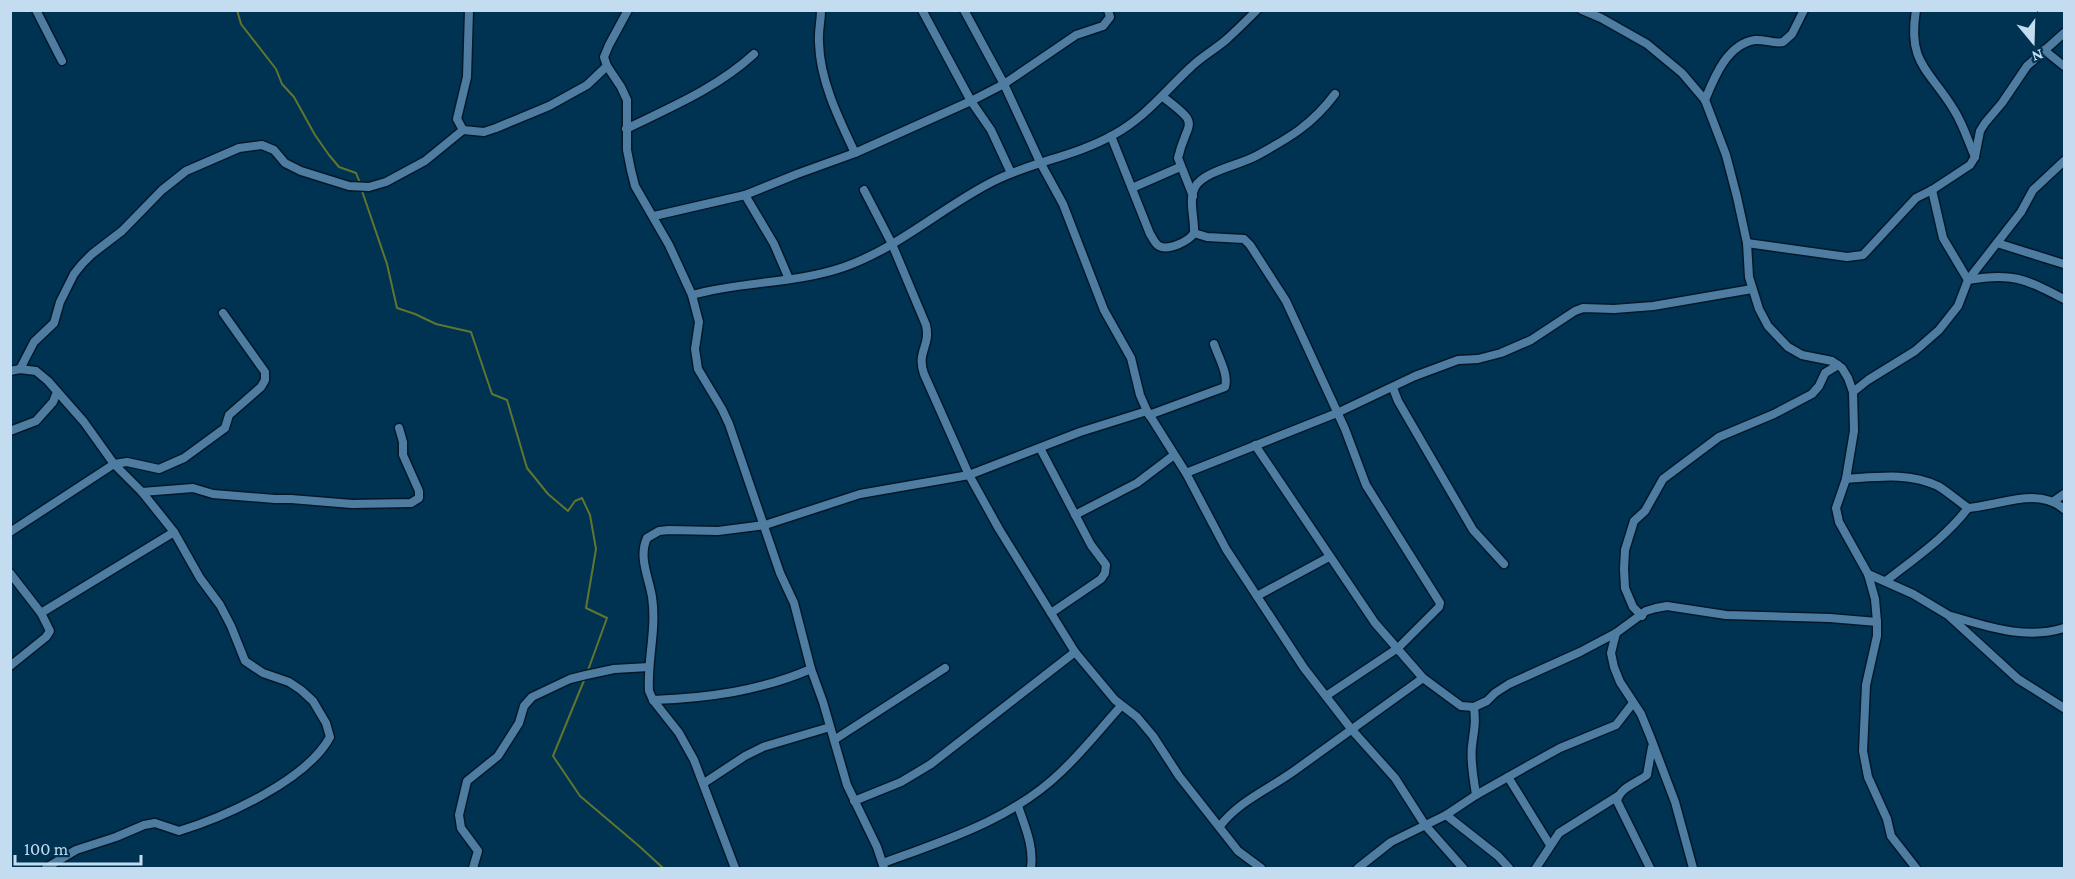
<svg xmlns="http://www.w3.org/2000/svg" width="2075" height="879" viewBox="0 0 2075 879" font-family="'Crimson Pro',serif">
	<rect width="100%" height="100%" fill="#003252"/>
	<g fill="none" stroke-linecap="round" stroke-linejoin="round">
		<g stroke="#60752e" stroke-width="2">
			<path d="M237,10L241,24L276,69L282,84L294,97L315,135L329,155L339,167L356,173L360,183"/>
			<path d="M361,188L387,264L397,308L415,314L436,324L471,332L492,394L507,400L527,468L548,494L568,511L575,501L582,498L590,515L596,549L586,608L607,618L587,673"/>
			<path d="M585,678L553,756L580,796L639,846L663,868"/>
		</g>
		<g stroke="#03192a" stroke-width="11">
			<g id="minor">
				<path d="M36,10L62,61"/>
				<path d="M469,10L467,77L457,119L463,130L484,132L496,128L549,106L587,85L607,66"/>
				<path d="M628,10L609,45L604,57L607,66L621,87L627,100V150L631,170L635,186L669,245L692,295L699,322L695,349L698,369L722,409L729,424L780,573L794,603L811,669L823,702L847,785L877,847L884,868"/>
				<path d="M821,10C821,21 818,32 819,43C820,81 839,119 855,153"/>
				<path d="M922,10L971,101L991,130L1011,173"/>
				<path d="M964,10L1004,84L1040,162L1063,204L1104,310L1131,358L1140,395L1147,411L1186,473L1226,549L1304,668L1352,730L1395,778L1425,825L1463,868"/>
				<path d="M1582,10L1601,18L1647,44L1682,73L1705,100L1726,155L1737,197L1747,243L1749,277L1759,309L1768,326L1788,347L1802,355L1832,361L1842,368L1848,378L1853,392L1854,431L1846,479L1836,508L1839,522L1868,574L1875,599L1877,622V636L1866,685L1863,751L1868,777L1887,819L1891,836L1916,868"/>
				<path d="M1916,10C1907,64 1930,70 1954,110C1963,124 1968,141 1975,157"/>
				<path d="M2044,50L2064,66"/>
				<path d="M1163,97C1203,127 1187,119 1178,158L1193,196"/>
				<path d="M1705,100C1714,78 1727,44 1755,40C1764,39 1774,44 1783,42L1792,34L1804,10"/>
				<path d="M626,129C671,107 717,88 754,54"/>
				<path d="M1111,136L1150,234C1153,238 1155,244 1159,246C1169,251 1189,241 1194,233C1195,218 1188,201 1195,187C1204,171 1240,165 1256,156C1289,138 1312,125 1335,94"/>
				<path d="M1132,188L1180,167"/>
				<path d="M864,190L892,244L926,325C931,347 916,351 924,374L969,475L999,529L1075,652L1115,700L1137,717L1153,736L1179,776L1238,851L1261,868"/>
				<path d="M1932,190L1943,238L1968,280C2013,272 2025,279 2064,299"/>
				<path d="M745,195L774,244L789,279"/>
				<path d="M654,216L745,195L797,174L855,153L971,101L1004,84L1076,35L1103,26L1110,17L1108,10"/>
				<path d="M1194,233L1207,237L1244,239L1250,245L1286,301L1345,429L1366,485L1440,603L1439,607L1398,648L1326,696"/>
				<path d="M1747,243L1847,257L1863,255L1916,198L1932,190L1970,165L1975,157L1980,131L1985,123L2002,103L2027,66L2064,33"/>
				<path d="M1997,243L2064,264"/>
				<path d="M692,295C741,281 795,284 844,267C898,248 940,209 990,183C1029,162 1074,157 1113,135C1145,118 1165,91 1191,67C1202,56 1216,49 1227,39C1237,30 1247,20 1257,10"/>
				<path d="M20,369L34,342L54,323L60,302L74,274L82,264L92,254L122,231L162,190L186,171L239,148L262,145L274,150L285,163L301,171L349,186L369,187L386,182L425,161L463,130"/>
				<path d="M10,371L20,369L36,371L48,381L84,422L114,464L142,492L174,532L200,578L220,605L231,626L245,661L263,673L289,682L301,690L313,701L320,713L326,723L330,737C307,780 225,817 179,831L155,823L144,825L116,837L76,850L46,868"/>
				<path d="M1393,388L1398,401L1473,530L1504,564"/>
				<path d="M1853,392L1868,380L1915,351L1939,330L1958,306L1968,280L2021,212L2033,190L2064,161"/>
				<path d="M1149,415L1225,387C1229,375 1218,356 1214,344"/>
				<path d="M10,431L36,421L53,402L57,392"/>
				<path d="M1255,445L1375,623L1423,678L1461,706L1474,707L1487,701L1495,693L1509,684L1580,652L1616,633L1646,611L1656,608L1667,606L1726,615L1830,618L1877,622"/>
				<path d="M1040,448L1091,545L1106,565L1105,573L1101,579L1051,613"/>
				<path d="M1186,473L1337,413L1415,376L1458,360L1478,359L1501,353L1531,340L1575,311L1583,308L1614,309L1653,306L1752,289"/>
				<path d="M1846,479C1877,477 1908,472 1938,486C1948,492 1958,501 1968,508C1999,506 2037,486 2064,509"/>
				<path d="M142,492L193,488L213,494L275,499H291L352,504L411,503L419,498V491L403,455V442L399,428"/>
				<path d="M2054,501L2064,494"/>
				<path d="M1075,515L1137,483L1174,455"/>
				<path d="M10,532L114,464L127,462L159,469L184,458L225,428L229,415L261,387L265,380V372L223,313"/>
				<path d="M10,573L41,613L50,631L46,637L10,666"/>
				<path d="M1868,574L1913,594L1948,615L2018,679L2064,708"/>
				<path d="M1886,581C1915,558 1945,538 1968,508"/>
				<path d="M1257,596L1329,557"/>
				<path d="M41,613L174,532"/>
				<path d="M1642,616L1633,607L1625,588L1624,569L1625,550L1634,521L1645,511L1663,479L1719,437L1774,414L1812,394L1819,386L1825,373L1838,365"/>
				<path d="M1951,616C1989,627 2025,640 2064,628"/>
				<path d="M1616,633L1611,653L1614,667L1620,682L1641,714L1650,736L1675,802L1693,868"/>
				<path d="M653,700C708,698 760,691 811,669"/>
				<path d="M1474,707C1476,725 1474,729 1472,746C1470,762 1474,779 1476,795"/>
				<path d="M834,740L945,668"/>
				<path d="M1508,777L1550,845"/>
				<path d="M704,783L745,756L763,747L830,727"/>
				<path d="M854,801L901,782L931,764L1075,652"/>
				<path d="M1018,806C1025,827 1034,846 1031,868"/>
				<path d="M1446,815L1498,856L1509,868"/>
				<path d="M1220,826C1239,801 1269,789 1294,771C1337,740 1380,709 1423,678"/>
				<path d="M883,863C946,840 1013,819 1062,771C1083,751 1101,728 1121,706"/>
				<path d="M473,868L478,851L461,828L459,815L467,781L498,756L519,723L524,706L532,697L570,679L586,675L614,669L649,667"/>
				<path d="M735,868L694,760L679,733L653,700L649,691C647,660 657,629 652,597C649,578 638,557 647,538L659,531L669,530L718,531L765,525L860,494L969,475L1080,432L1147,411"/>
				<path d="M1358,868L1391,842L1446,815L1476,795L1531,764L1560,748L1616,725L1633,703"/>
				<path d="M1536,868L1559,833L1618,796"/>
				<path d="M1650,868L1617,801C1620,787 1637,783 1647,775L1652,747"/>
			</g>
		</g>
		<use href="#minor" stroke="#4f7da1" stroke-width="8"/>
	</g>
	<rect width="2075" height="879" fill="none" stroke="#c4dcf0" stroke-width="24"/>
	<g transform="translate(2033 42) rotate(161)" stroke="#003252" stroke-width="4.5" paint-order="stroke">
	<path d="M0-4.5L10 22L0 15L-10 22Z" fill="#c4dcf0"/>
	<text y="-9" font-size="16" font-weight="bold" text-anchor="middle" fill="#c4dcf0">N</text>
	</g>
	<path d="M15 855v9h126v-9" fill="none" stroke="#c4dcf0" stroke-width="3"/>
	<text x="24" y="855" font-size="18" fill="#c4dcf0" stroke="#003252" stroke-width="4.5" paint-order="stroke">100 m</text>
</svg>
